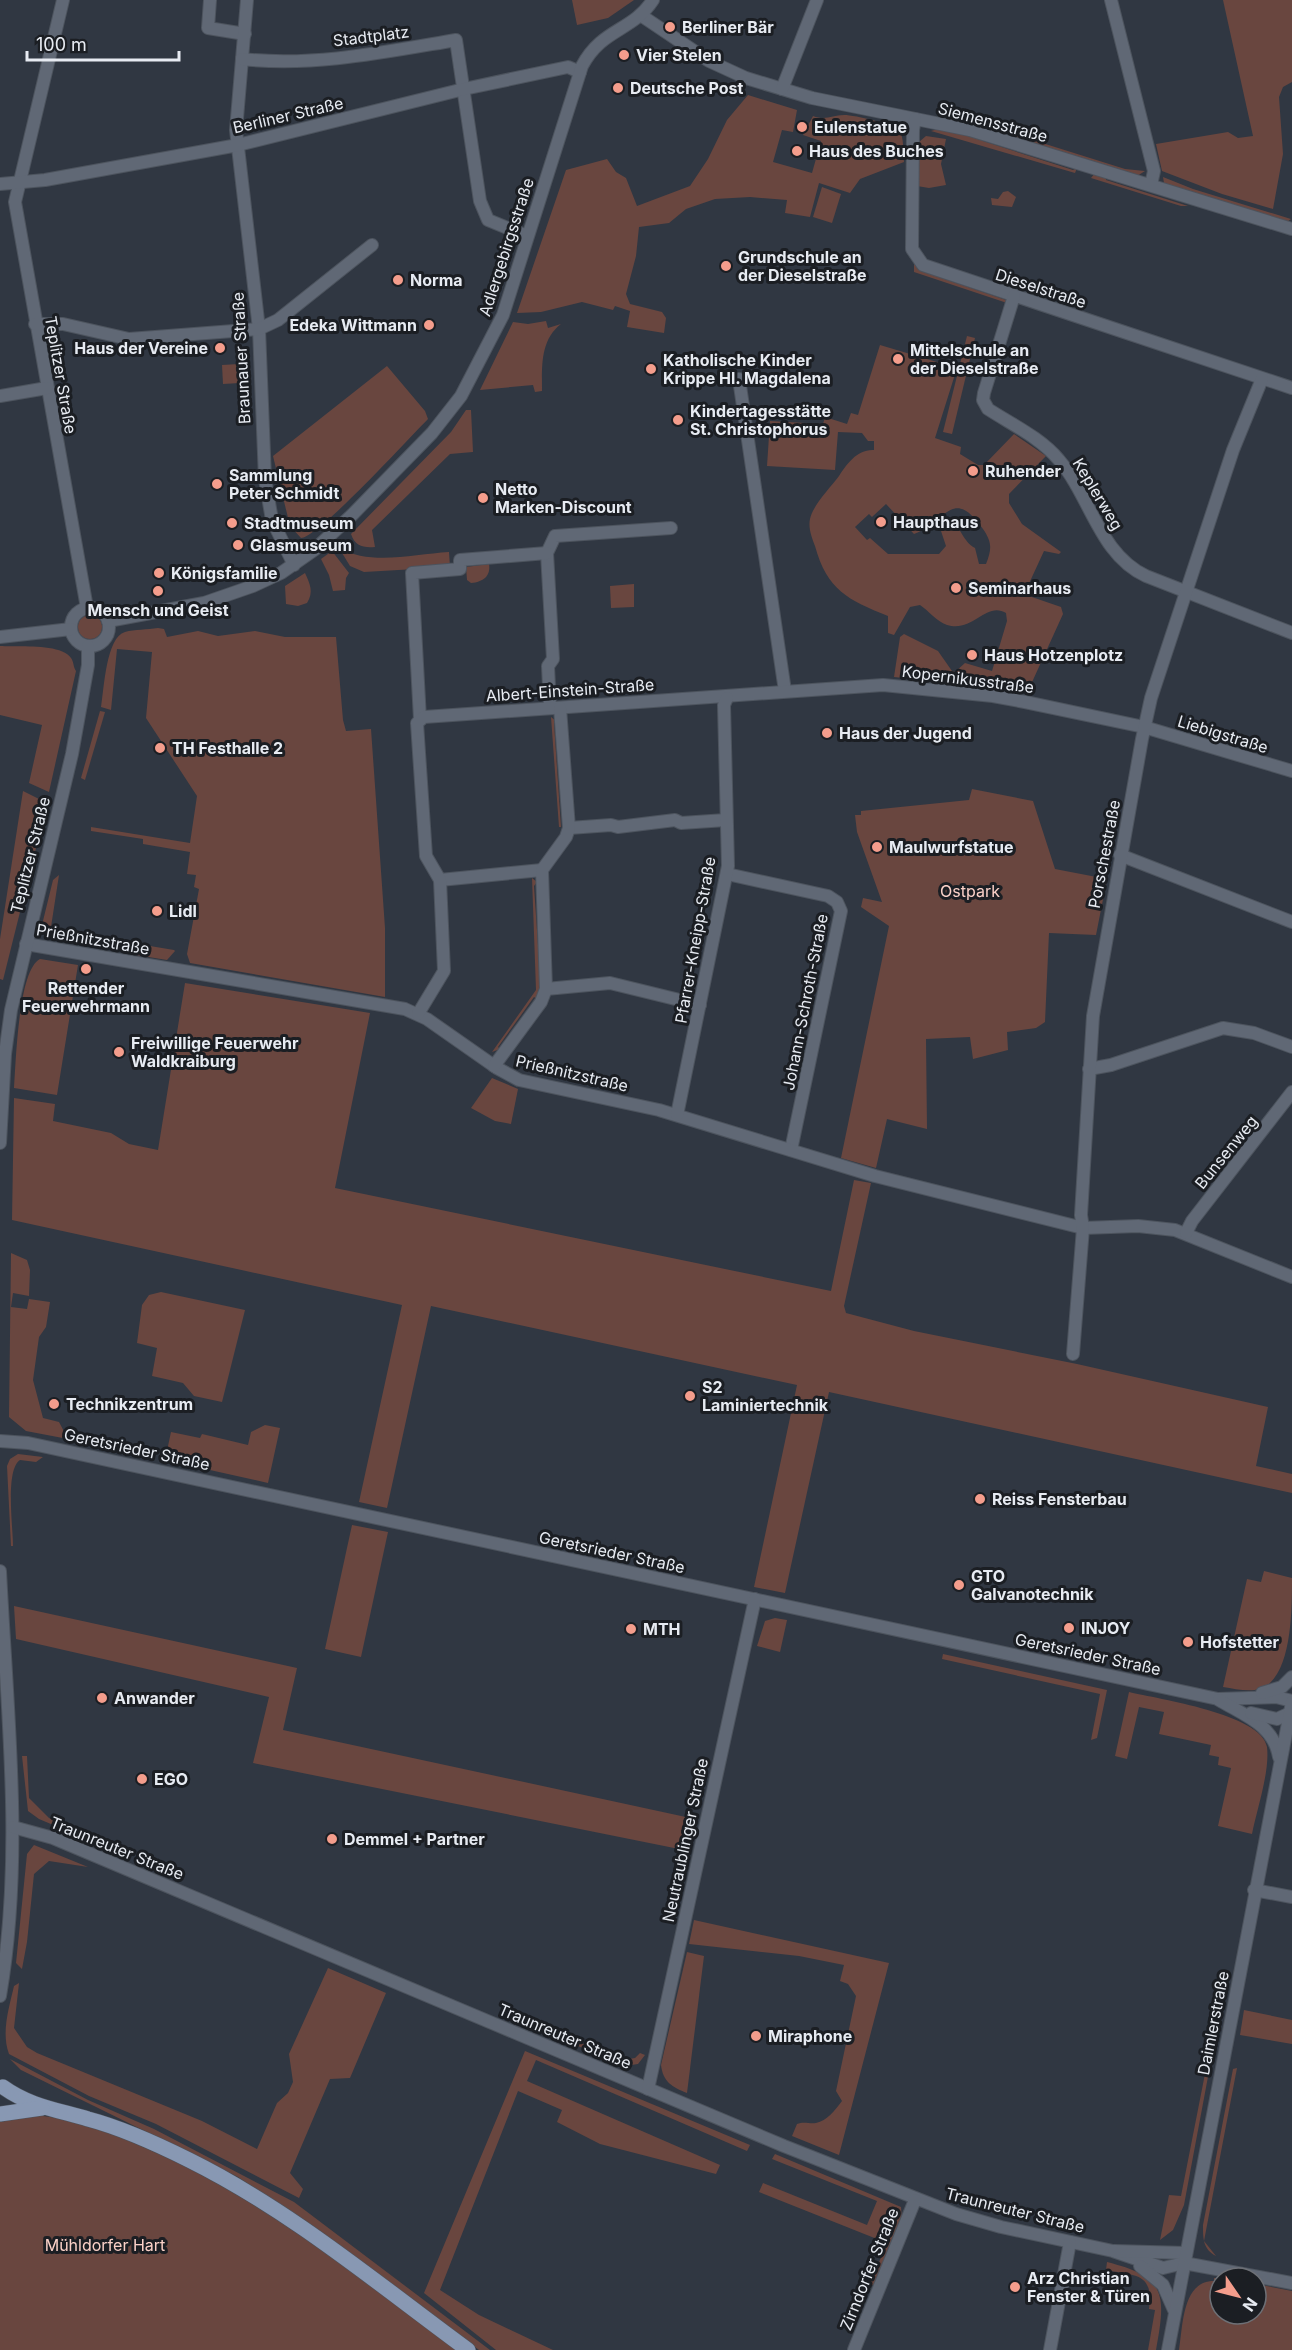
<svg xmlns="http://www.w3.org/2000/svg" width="1292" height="2350" viewBox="0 0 1292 2350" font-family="Inter,sans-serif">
	<rect width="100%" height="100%" fill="#303742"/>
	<g fill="#69463f" fill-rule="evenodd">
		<path d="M572,0H634L608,18L577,25Z"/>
		<path d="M1223,0H1292V82L1283,87L1279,97L1283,154L1273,209L1222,194L1162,171L1156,144L1228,132L1238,138L1253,136Z"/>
		<path d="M748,95L797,110L793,132L782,130L773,162L812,173L821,141L803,135L813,116C826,121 832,115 844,115C855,115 896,124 901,134C904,141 903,154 904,162L860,179L850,193L819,183L810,217L785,213L787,200L750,197L715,199L686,209L669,223L639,227L636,256L626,294L630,304L662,312L666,318L664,333L627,327L630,311L615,306L613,310L582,302L541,312L517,313L566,170L607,159L616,172L626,178L637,206L690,186L708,159L727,120Z"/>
		<path d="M938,129L981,138L983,141L1073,170L1077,168L1075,173L931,131Z"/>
		<path d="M1014,134L1125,169L1145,171L1137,176L1013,136Z"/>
		<path d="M926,136L946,139L941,164L946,185L929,188L917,186L919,142Z"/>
		<path d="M1095,173L1106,177V180L1188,206H1181L1091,178Z"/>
		<path d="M1163,177L1193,189L1291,219L1287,222L1164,183Z"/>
		<path d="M822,187L841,194L832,223L813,217Z"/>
		<path d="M1008,191L1016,197L1012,207L992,205L991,198L998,199L1003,192Z"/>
		<path d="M914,264L924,272L1006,300L1007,303L914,272Z"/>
		<path d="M546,321L548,328L561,324C540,340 542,367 542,391L535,392L533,385L480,390L513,322L528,324Z"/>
		<path d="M967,336L975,338L952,434L943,432Z"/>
		<path d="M880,345L957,368L935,438L961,447L960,454L978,465H984L1014,434L1046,456L1009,494V503L1022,524L1061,552L1059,554L1044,551L1026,590L1029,596L1061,607L1063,614L1028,691L894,677L900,637L904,634L938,651L952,671L955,672L965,663L992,671L1007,621L1006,613C986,601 973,633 947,625C936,621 929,611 920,605L910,607L894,635L888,633V616C848,600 827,590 815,546C812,538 808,528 810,519C813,505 830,488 839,476C847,464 857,449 874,450V441H868L862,433L838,432L835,470L767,466L770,421L823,424L825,417L847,424L851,413L858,415ZM886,504L914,534C946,523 952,485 983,529C992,542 992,549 986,564H979L975,548C963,542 961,526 950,521L940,528L946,546L939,554H888L870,538L867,540L855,527L869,514L872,517Z"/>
		<path d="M239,364L240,383L223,384L222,365Z"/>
		<path d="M387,366L425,411L428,419C410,437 318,538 301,538L290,526L273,456Z"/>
		<path d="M466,410H471L473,452L450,454L372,530L375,547C363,548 355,546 351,534L451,432Z"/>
		<path d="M339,548C371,566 414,554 449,552L450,567L364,572L350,566Z"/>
		<path d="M332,551L349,573L346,578L345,590L333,591L329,575L321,559Z"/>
		<path d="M489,564C491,576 483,582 471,583L467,580L466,567Z"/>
		<path d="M305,573C310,584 314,592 307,603L298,606L286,604L285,586Z"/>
		<path d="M634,584V607L611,608L610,586Z"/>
		<circle cx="90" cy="627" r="12"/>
		<path d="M158,628L164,629L167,637L198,631L218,636L255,631L285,637H336L343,720L346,731L371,729L385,928V997L190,963L187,954L199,889L194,887L196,875L187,874L190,852L143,844V839L91,831V827L190,843L197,796L146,718L152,652L117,649L111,710L101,707C104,690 106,637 125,632C135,629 147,630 158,628Z"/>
		<path d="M0,646C18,647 61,643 71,658C74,662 73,667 76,671L49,792L29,783L42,725L0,715Z"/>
		<path d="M100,711L105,712L85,780L81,778Z"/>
		<path d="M551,717L557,722L554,723L561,827H559Z"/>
		<path d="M972,789L1033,801L1055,869L1107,879L1096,935L1049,933L1045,1022L1036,1028L1007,1032L1008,1050L973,1059L970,1037L926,1039L927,1129L887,1119L876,1168L841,1158L889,926L861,907L863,898L882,902L857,832L855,815H861V811L969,800Z"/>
		<path d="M23,791L43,801L46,808L3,980L0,979V939Z"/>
		<path d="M59,875L51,927L58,928L57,935L93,941L92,945L48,937L41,929L53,880Z"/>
		<path d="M532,878L537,882L534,886L541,990L537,999L534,997L498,1047L500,1049L492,1052L536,990Z"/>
		<path d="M132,943L174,950L175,951L167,960L130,954Z"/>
		<path d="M40,959L78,965L57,1095L14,1088C16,1063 18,970 40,959Z"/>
		<path d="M185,983L370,1013L335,1188L831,1291L854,1180L871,1183L844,1306L846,1313L914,1331L1077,1364L1268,1407L1256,1466L1292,1474V1493L829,1392L785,1593L754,1587L797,1385L431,1306L387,1508L359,1502L402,1305L12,1220L14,1098L55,1104L53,1121L111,1133L129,1144L158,1150Z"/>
		<path d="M492,1078L518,1089L511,1124L495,1121L471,1108Z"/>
		<path d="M11,1253L27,1260L30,1270L29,1296L13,1293L11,1307L27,1309L29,1299L50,1302L46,1327L39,1337L33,1380L43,1418L59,1422L68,1439L26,1431L9,1417Z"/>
		<path d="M161,1292L245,1310L222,1402L194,1396L183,1383L152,1376L157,1348L137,1343L142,1305L149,1295Z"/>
		<path d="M265,1425L280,1428L268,1483L165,1460L171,1432L200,1438L202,1434L248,1445L251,1432Z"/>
		<path d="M18,1454L43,1457L36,1462L20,1460C5,1470 13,1527 13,1546H11L7,1466L10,1459Z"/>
		<path d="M352,1525L388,1532L361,1657L325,1649Z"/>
		<path d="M1264,1571L1292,1578C1292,1611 1292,1678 1260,1689C1248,1692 1235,1689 1223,1687L1247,1579L1261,1582Z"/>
		<path d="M14,1606L297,1668L283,1730L695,1819L689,1851L253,1763L269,1697L16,1639Z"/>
		<path d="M775,1618L787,1620L780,1652L757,1646L765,1621Z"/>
		<path d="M943,1654L1107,1690L1097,1738L1091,1740L1100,1694L942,1659Z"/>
		<path d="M1129,1692C1158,1699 1262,1714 1267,1747C1270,1771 1257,1809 1252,1834L1218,1826L1231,1768L1218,1765L1219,1757L1209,1755L1211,1745L1159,1734L1164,1712L1139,1707L1127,1759L1115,1756Z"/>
		<path d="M22,1756H27L29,1798L49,1818L85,1834L84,1838L39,1819L28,1811Z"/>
		<path d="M34,1845L88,1867L49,1861L34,1874L27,1942L22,1969L16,1963L27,1854Z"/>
		<path d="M694,1920L889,1963L839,2155L792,2136L797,2124C804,2121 809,2124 816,2123C827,2121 835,2110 842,2101L836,2091L856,1996L848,1984L840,1981L844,1965L799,1956L689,1944Z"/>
		<path d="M687,1952L704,1956L687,2093C672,2087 663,2082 661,2065Z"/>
		<path d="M328,1968L386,1993L350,2078L330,2079L290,2173L303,2189L299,2198L156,2124L89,2096L9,2054C1,2032 9,2008 14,1986L19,1983L14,2028L27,2047L37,2053L202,2121L257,2149L277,2103L288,2093L293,2082L289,2054Z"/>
		<path d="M1244,2010L1292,2020V2044L1240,2035Z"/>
		<path d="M512,2015L623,2060L635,2058L640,2053L645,2055L638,2064L625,2066L512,2018Z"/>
		<path d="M1213,2033L1216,2034L1184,2205L1173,2230L1160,2240L1169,2195L1181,2196Z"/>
		<path d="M525,2051L750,2145L747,2151L536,2060L527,2081L720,2165L716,2174L600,2144L557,2122L562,2110L518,2091L440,2290L479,2315L553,2350H496L424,2293Z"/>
		<path d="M10,2059L88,2100L154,2129L294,2202L490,2350H479L288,2210L238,2177L21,2070Z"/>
		<path d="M1237,2068L1204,2241L1216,2256C1203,2249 1203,2239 1203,2225L1233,2069Z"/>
		<path d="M35,2115C77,2119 115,2134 152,2151C264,2200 359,2278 457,2350H0V2122Z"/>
		<path d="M775,2154L901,2207L902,2221L875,2286L870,2284L887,2243L759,2192L763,2183L867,2225L877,2201L772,2159Z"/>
		<path d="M1107,2262C1167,2277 1166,2295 1156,2350H1148L1155,2310L1149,2309C1154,2272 1135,2276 1106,2270Z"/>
		<path d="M1214,2278H1220V2314H1256V2284L1292,2291V2350H1179C1183,2326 1182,2281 1214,2281Z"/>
	</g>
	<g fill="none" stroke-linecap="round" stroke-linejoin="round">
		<g stroke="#4d545e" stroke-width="14">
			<g id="minor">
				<path d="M63,0L15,202L87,608"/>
				<path d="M210,0L208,28L245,34"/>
				<path d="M247,0L236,130L259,329L265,479L272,520L294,565"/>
				<path d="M1111,0L1154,171L1151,185"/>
				<path d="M642,16L709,61L746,78L812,98L970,130L1292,229"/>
				<path d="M242,59C314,67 385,52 456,40L480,201L488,220L527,236"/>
				<path d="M782,89L817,0"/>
				<path d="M915,119L913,130L912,249L923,265L1292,388"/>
				<path d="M0,184L45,180L238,145L464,89L568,67L580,72"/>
				<path d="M1014,296L984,393L983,400L988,409C1011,424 1041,438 1059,460C1091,497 1099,554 1146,576L1292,633"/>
				<path d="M35,324H63L129,339L259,329L278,320L372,245"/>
				<path d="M739,379L785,691"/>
				<path d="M0,396L47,388"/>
				<circle cx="90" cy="627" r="19"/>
				<path d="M108,621L204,603L253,586L281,573L314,550L351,516L432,433L461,396L503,315L582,66C602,28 632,32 653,0"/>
				<path d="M0,637L71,629"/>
				<path d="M550,708L548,666L553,659L547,553L555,536L671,528"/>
				<path d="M420,719L412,573L460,569V560L547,553"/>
				<path d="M569,828L611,825L618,827L675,820L681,823L726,820"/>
				<path d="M1120,855L1292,922"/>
				<path d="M727,874L828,896L837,902L841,911L791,1150"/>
				<path d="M440,880L542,870"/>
				<path d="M26,944L405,1009L427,1019L497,1068L519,1080L659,1110L875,1176L1083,1228L1138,1226L1175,1230L1292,1277"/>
				<path d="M546,989L610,983L700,1005"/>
				<path d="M418,1014L444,971L440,880L426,856L417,723L424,717L883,685L993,696L1025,702L1144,727L1292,771"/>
				<path d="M494,1066L541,1002L546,989L542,870L566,837L569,828L560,708"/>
				<path d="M1089,1069L1111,1065L1223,1028L1254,1033L1292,1047"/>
				<path d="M677,1115L728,866L724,705L727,698"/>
				<path d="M0,1143L5,1054L11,1010L72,754L88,665V646"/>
				<path d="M1186,1233L1192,1221L1292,1092"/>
				<path d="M1073,1354L1083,1228L1081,1215L1093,1016L1142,739L1151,698L1233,450L1262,379"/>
				<path d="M0,1441L28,1443L1218,1699L1276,1697L1292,1701"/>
				<path d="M0,1571C7,1713 24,1856 0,1996"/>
				<path d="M1262,1693L1282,1687L1292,1677"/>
				<path d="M1219,1700C1244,1715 1274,1725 1279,1757"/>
				<path d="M1251,1713L1277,1719L1290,1713"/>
				<path d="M13,1827L53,1838L784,2146L956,2214L1001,2227L1113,2251L1163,2268L1184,2263L1292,2283"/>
				<path d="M1254,1890L1292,1897"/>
				<path d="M648,2089L755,1599"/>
				<path d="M1114,2251L1186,2253"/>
				<path d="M1140,2266L1163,2285L1174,2310"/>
				<path d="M854,2350L915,2200"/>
				<path d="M1050,2350L1070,2242"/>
				<path d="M1168,2350L1292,1702"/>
			</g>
		</g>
		<g stroke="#4d545e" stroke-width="16">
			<g id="major">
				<path d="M3,2087C29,2106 58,2110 88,2119C122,2128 157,2144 189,2160C290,2210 378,2284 468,2350"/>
				<path d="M0,2114L42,2108"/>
			</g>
		</g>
		<use href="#minor" stroke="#606875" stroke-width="12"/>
		<use href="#major" stroke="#8898b3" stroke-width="15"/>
	</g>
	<g fill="#f49d8c" stroke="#1b1e23" stroke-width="2">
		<circle cx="670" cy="27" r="6"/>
		<circle cx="624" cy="55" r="6"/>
		<circle cx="618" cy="88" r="6"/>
		<circle cx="802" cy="127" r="6"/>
		<circle cx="797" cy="151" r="6"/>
		<circle cx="726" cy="266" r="6"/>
		<circle cx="398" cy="280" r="6"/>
		<circle cx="429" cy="325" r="6"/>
		<circle cx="220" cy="348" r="6"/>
		<circle cx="898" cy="359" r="6"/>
		<circle cx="651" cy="369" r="6"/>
		<circle cx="678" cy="420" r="6"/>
		<circle cx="973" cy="471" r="6"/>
		<circle cx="217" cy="484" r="6"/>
		<circle cx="483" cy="498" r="6"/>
		<circle cx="881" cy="522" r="6"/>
		<circle cx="232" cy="523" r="6"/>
		<circle cx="238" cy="545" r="6"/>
		<circle cx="159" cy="573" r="6"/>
		<circle cx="956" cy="588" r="6"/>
		<circle cx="158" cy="591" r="6"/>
		<circle cx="972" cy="655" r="6"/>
		<circle cx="827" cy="733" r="6"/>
		<circle cx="160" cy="748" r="6"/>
		<circle cx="877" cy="847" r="6"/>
		<circle cx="157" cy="911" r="6"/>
		<circle cx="86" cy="969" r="6"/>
		<circle cx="119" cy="1052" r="6"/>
		<circle cx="690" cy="1396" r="6"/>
		<circle cx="54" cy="1404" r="6"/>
		<circle cx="980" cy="1499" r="6"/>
		<circle cx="959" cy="1585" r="6"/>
		<circle cx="1069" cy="1628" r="6"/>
		<circle cx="631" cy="1629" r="6"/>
		<circle cx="1188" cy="1642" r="6"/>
		<circle cx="102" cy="1698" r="6"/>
		<circle cx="142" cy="1779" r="6"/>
		<circle cx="332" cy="1839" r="6"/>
		<circle cx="756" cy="2036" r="6"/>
		<circle cx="1015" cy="2287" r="6"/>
	</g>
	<g text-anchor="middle" stroke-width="6" stroke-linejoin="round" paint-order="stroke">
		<g font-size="16" font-weight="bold" fill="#e7ebf2" stroke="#1b1e23" text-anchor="start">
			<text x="682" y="33">Berliner Bär</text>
			<text x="636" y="61">Vier Stelen</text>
			<text x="630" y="94">Deutsche Post</text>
			<text x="814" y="133">Eulenstatue</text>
			<text x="809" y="157">Haus des Buches</text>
			<text x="738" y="263">Grundschule an<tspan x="738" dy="18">der Dieselstraße</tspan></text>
			<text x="410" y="286">Norma</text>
			<text x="417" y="331" text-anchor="end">Edeka Wittmann</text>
			<text x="208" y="354" text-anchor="end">Haus der Vereine</text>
			<text x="910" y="356">Mittelschule an<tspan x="910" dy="18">der Dieselstraße</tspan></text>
			<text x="663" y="366">Katholische Kinder<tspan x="663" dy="18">Krippe Hl. Magdalena</tspan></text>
			<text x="690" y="417">Kindertagesstätte<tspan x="690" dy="18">St. Christophorus</tspan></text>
			<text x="985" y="477">Ruhender</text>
			<text x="229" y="481">Sammlung<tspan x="229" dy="18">Peter Schmidt</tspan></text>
			<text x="495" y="495">Netto<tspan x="495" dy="18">Marken-Discount</tspan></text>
			<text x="893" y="528">Haupthaus</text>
			<text x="244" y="529">Stadtmuseum</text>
			<text x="250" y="551">Glasmuseum</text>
			<text x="171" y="579">Königsfamilie</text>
			<text x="968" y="594">Seminarhaus</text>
			<text x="158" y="616" text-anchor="middle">Mensch und Geist</text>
			<text x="984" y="661">Haus Hotzenplotz</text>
			<text x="839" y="739">Haus der Jugend</text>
			<text x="172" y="754">TH Festhalle 2</text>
			<text x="889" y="853">Maulwurfstatue</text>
			<text x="169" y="917">Lidl</text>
			<text x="86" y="994" text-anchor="middle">Rettender<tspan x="86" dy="18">Feuerwehrmann</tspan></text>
			<text x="131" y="1049">Freiwillige Feuerwehr<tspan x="131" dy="18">Waldkraiburg</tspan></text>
			<text x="702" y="1393">S2<tspan x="702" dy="18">Laminiertechnik</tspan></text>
			<text x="66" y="1410">Technikzentrum</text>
			<text x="992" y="1505">Reiss Fensterbau</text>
			<text x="971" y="1582">GTO<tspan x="971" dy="18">Galvanotechnik</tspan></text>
			<text x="1081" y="1634">INJOY</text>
			<text x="643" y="1635">MTH</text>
			<text x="1200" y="1648">Hofstetter</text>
			<text x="114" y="1704">Anwander</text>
			<text x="154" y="1785">EGO</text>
			<text x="344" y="1845">Demmel + Partner</text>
			<text x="768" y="2042">Miraphone</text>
			<text x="1027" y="2284">Arz Christian<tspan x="1027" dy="18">Fenster &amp; Türen</tspan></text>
		</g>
		<g font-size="16" fill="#e7ebf2" stroke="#1b1e23">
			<text transform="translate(371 36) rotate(-7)" y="6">Stadtplatz</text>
			<text transform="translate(288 115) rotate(-13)" y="6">Berliner Straße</text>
			<text transform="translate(993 122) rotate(15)" y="6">Siemensstraße</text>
			<text transform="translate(506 247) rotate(-72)" y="6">Adlergebirgsstraße</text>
			<text transform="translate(1041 288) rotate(18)" y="6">Dieselstraße</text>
			<text transform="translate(241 358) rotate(-93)" y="6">Braunauer Straße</text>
			<text transform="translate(61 375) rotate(80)" y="6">Teplitzer Straße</text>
			<text transform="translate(1098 494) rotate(59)" y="6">Keplerweg</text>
			<text transform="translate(968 679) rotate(7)" y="6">Kopernikusstraße</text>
			<text transform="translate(570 690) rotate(-4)" y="6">Albert-Einstein-Straße</text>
			<text transform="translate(1223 734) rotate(17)" y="6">Liebigstraße</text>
			<text transform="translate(1104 854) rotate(-79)" y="6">Porschestraße</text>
			<text transform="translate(30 855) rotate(-76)" y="6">Teplitzer Straße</text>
			<text transform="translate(93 939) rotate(10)" y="6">Prießnitzstraße</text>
			<text transform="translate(695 940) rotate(-80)" y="6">Pfarrer-Kneipp-Straße</text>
			<text transform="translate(805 1002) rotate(-79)" y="6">Johann-Schroth-Straße</text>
			<text transform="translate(572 1073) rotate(13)" y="6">Prießnitzstraße</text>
			<text transform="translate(1226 1152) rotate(-51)" y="6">Bunsenweg</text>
			<text transform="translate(137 1449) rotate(12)" y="6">Geretsrieder Straße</text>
			<text transform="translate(612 1552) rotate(12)" y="6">Geretsrieder Straße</text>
			<text transform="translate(1088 1654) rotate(12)" y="6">Geretsrieder Straße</text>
			<text transform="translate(685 1840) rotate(-78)" y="6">Neutraublinger Straße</text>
			<text transform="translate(117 1848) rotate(22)" y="6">Traunreuter Straße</text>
			<text transform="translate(1213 2023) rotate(-79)" y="6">Daimlerstraße</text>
			<text transform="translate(565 2036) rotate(23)" y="6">Traunreuter Straße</text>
			<text transform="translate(1015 2210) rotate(14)" y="6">Traunreuter Straße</text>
			<text transform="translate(869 2269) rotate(-68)" y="6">Zirndorfer Straße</text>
		</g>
		<g font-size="16" fill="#fbd1c8" stroke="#1b1e23">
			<text x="970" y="897">Ostpark</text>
			<text x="105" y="2251">Mühldorfer Hart</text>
		</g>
	</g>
	<g transform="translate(1238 2296) rotate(125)"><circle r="28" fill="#1b1e23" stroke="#6d7076" stroke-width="1.5"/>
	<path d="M0-4.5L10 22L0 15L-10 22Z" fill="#f49d8c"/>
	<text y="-9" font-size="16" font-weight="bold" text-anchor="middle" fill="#e7ebf2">N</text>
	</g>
	<path d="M27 51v9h152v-9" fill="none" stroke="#e7ebf2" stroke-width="3"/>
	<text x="36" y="51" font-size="18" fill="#e7ebf2" stroke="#1b1e23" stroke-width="4.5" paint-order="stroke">100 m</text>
</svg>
